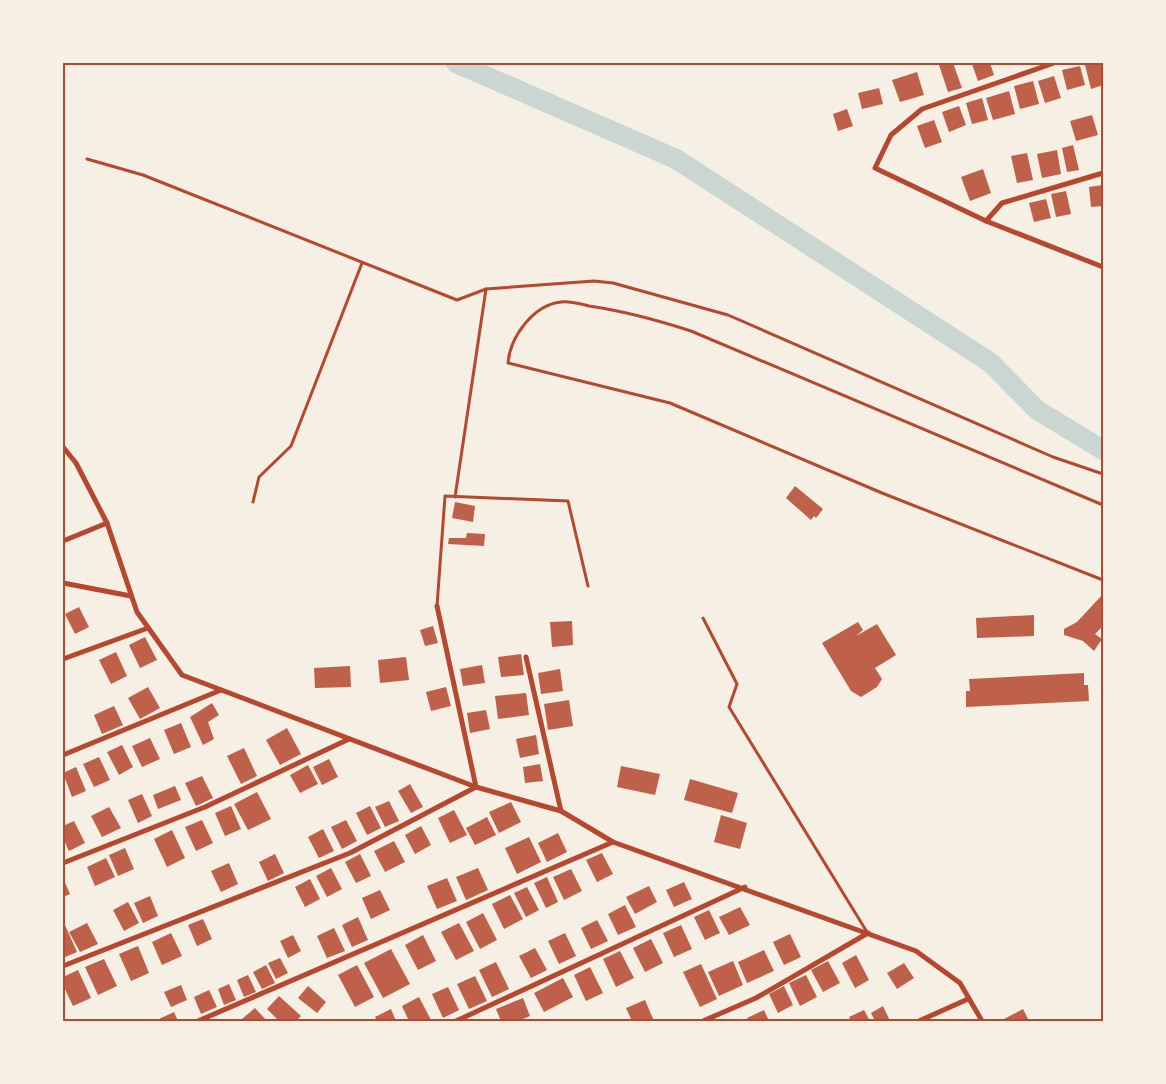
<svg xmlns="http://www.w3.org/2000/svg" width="1166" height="1084" viewBox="0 0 1166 1084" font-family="Lora,serif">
	<rect width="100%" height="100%" fill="#f6efe4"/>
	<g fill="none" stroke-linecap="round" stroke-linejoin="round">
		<path stroke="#c9d6d2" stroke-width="20" d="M456,63L676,159L991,363L1037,410L1103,450"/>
	</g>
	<g fill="#bf614a">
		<path d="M943,63H953L962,88L948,92L939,65Z"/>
		<path d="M990,63L994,75L978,81L972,64Z"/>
		<path d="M1093,63H1103V85L1091,89L1085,65Z"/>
		<path d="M1080,66L1085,85L1067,90L1062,70Z"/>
		<path d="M917,72L924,95L900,102L892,80Z"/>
		<path d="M1054,76L1061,98L1045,103L1038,81Z"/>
		<path d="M1033,81L1039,104L1020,109L1014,86Z"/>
		<path d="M879,88L883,104L862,109L858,93Z"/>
		<path d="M1009,91L1015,114L993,120L986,98Z"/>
		<path d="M982,98L988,120L972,124L966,103Z"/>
		<path d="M959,106L966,125L949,132L942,112Z"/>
		<path d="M847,109L853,126L838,131L833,114Z"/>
		<path d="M1092,115L1098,135L1076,141L1070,121Z"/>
		<path d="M934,120L942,142L925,148L917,126Z"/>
		<path d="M1073,145L1079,170L1067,172L1062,148Z"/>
		<path d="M1057,150L1061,174L1042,178L1037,154Z"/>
		<path d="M1027,153L1033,180L1017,183L1011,156Z"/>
		<path d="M983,169L991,193L970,201L961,177Z"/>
		<path d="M1103,185V206L1091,207L1089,187Z"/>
		<path d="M1066,191L1071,214L1056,217L1051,194Z"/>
		<path d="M1046,199L1051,218L1034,222L1029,203Z"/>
		<path d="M795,486L823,509L816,518L814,516L811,520L786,498Z"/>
		<path d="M455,502L475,506L473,522L452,518Z"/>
		<path d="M467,533L485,534L484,546L448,544L449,538H466Z"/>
		<path d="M1103,594V626L1095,634L1102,639L1094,651L1083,641L1064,635V629L1077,622Z"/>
		<path d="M79,607L89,627L75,634L65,614Z"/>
		<path d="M1034,615V636L977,638L976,618Z"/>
		<path d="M572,621L573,645L552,647L550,622Z"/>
		<path d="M858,622L863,630L856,636L877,624L896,655L875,668L882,679L877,687L861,697L851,691L822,643Z"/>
		<path d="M433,626L438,643L425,646L420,630Z"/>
		<path d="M145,637L157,660L140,668L129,645Z"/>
		<path d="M116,652L127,676L111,684L99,660Z"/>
		<path d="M521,654L524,675L501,677L498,657Z"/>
		<path d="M406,657L409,680L380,683L378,660Z"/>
		<path d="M482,665L485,683L463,686L460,669Z"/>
		<path d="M350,666L351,687L315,688L314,668Z"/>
		<path d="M560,669L563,691L541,694L538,673Z"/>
		<path d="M1084,673V685H1088L1089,701L966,707V691H970L969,679Z"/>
		<path d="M148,687L160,708L140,719L128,698Z"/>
		<path d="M446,687L451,706L431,711L426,692Z"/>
		<path d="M526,693L529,715L498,719L495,696Z"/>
		<path d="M569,700L573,726L548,730L544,704Z"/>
		<path d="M212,703L219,715L208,722L214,739L203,745L190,717Z"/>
		<path d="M114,706L123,725L102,734L94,715Z"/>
		<path d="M486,710L490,729L470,733L467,713Z"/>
		<path d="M181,723L191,747L174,754L164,730Z"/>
		<path d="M287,728L301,754L280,765L266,740Z"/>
		<path d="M536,735L539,754L520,758L516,739Z"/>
		<path d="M150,738L160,759L142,767L132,746Z"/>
		<path d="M122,745L133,767L119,775L107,752Z"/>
		<path d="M244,748L257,776L241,784L227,756Z"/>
		<path d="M99,757L110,780L94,787L83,764Z"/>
		<path d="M329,759L338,777L322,785L313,767Z"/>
		<path d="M540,764L543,781L525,783L523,767Z"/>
		<path d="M308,765L318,784L300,793L290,775Z"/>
		<path d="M621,766L660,774L655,795L617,787Z"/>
		<path d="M76,767L86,791L72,797L63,773Z"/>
		<path d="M202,776L213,798L196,806L185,783Z"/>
		<path d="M690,779L738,793L732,813L684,800Z"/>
		<path d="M410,784L423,807L411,813L398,791Z"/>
		<path d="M175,786L181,800L158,809L153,795Z"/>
		<path d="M257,792L271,819L248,830L234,804Z"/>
		<path d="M142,794L152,816L138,823L128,800Z"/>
		<path d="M389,801L399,821L385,827L375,807Z"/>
		<path d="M511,802L521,822L499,833L489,812Z"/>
		<path d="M231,806L241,829L225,836L215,813Z"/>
		<path d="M370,806L381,828L367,835L356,813Z"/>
		<path d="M109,807L121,828L102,837L91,816Z"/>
		<path d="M454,810L467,835L450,843L438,818Z"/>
		<path d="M721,815L747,823L740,849L714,842Z"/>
		<path d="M487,817L496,835L475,845L466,828Z"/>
		<path d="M202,820L213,843L196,851L185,827Z"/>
		<path d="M346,820L357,841L342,849L331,827Z"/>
		<path d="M74,821L85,843L69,851L63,838V826Z"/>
		<path d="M421,826L431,845L415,854L405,835Z"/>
		<path d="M323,829L334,851L319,858L308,837Z"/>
		<path d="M172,830L185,858L167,867L154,839Z"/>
		<path d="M558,833L567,852L547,862L538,843Z"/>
		<path d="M529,837L541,862L517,874L505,848Z"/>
		<path d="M394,841L405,862L385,872L374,851Z"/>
		<path d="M125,848L134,869L118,876L109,855Z"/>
		<path d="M602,853L613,874L597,882L586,860Z"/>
		<path d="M275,854L284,873L268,881L259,862Z"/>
		<path d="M360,854L371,876L356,883L345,862Z"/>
		<path d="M106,858L115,877L95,886L87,867Z"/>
		<path d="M229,863L238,884L221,892L211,871Z"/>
		<path d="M331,868L342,889L327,897L316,876Z"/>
		<path d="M478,868L488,890L466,900L456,877Z"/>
		<path d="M571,869L582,891L564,900L553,877Z"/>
		<path d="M547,877L558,902L546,908L534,883Z"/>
		<path d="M63,878L70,894L63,897Z"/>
		<path d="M447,878L457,901L437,909L427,886Z"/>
		<path d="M310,879L320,899L305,907L295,887Z"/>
		<path d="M684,882L692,899L674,907L666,890Z"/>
		<path d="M649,886L657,902L635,914L626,897Z"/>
		<path d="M527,887L539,910L526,917L514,893Z"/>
		<path d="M380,890L390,910L371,919L362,898Z"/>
		<path d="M510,895L523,919L504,929L492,904Z"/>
		<path d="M150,896L158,916L143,923L134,903Z"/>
		<path d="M128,902L139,923L124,931L113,910Z"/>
		<path d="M625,905L636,927L618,935L608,914Z"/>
		<path d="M740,907L750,925L729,935L719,917Z"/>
		<path d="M709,910L720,933L705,940L694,917Z"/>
		<path d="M483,913L497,940L480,949L466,922Z"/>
		<path d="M358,917L368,940L352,947L342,925Z"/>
		<path d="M203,919L212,939L197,946L188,925Z"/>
		<path d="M597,920L608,941L591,949L581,928Z"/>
		<path d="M87,923L98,944L80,952L69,932Z"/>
		<path d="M459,923L474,951L456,960L441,932Z"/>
		<path d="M65,925L77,952L63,958V926Z"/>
		<path d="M681,925L692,949L674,957L663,933Z"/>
		<path d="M334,928L345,951L327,958L317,936Z"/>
		<path d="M171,933L182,956L162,965L152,942Z"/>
		<path d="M565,933L576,956L559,964L548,941Z"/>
		<path d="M790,934L801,957L784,965L773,942Z"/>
		<path d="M293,935L301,951L288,958L280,941Z"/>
		<path d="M423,935L436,961L418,970L405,945Z"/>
		<path d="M651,939L663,963L645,972L633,948Z"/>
		<path d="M138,946L149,973L131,981L119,954Z"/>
		<path d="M535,948L547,970L531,978L519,956Z"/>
		<path d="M391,949L410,984L383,998L364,963Z"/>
		<path d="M764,950L774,971L747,983L738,962Z"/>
		<path d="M620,951L634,978L616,987L603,959Z"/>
		<path d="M856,955L869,980L855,988L842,963Z"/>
		<path d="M280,958L288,973L276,979L268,963Z"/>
		<path d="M104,959L117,986L98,995L85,967Z"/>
		<path d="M733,961L743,985L719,996L708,972Z"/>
		<path d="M828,961L840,983L823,992L811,970Z"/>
		<path d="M496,962L509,989L492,997L479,970Z"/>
		<path d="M904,963L914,978L897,989L887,973Z"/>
		<path d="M701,964L717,999L700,1007L683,972Z"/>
		<path d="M266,965L275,983L262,989L253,972Z"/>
		<path d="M357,965L374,997L355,1007L338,975Z"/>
		<path d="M590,967L603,993L586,1001L574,975Z"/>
		<path d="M78,970L91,998L73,1006L63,985V977Z"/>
		<path d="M248,975L256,992L244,997L237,980Z"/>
		<path d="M806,975L817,997L800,1006L789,983Z"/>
		<path d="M475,976L487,1001L469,1009L457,984Z"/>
		<path d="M563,978L573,997L544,1012L534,993Z"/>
		<path d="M229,984L236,1000L224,1005L218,989Z"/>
		<path d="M181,985L187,1000L171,1007L164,992Z"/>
		<path d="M308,986L326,1002L317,1013L298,998Z"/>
		<path d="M784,986L793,1005L778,1013L769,994Z"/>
		<path d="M448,987L459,1010L443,1018L432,994Z"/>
		<path d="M209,990L217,1007L201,1014L194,997Z"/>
		<path d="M279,996L301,1016L296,1021H279L267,1009Z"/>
		<path d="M419,997L431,1020L430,1021H409L402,1006Z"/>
		<path d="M523,998L530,1016L518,1021H501L496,1009Z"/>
		<path d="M645,1000L654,1021H632L626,1008Z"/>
		<path d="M883,1006L890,1021H875L871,1013Z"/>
		<path d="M255,1008L267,1021L242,1019Z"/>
		<path d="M391,1009L396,1021H377L375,1017Z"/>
		<path d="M1023,1009L1029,1021H1005L1004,1019Z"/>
		<path d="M764,1010L769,1021H748L747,1018Z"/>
		<path d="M864,1010L870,1021H851L849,1017Z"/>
		<path d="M174,1012L178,1021H160L159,1019Z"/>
	</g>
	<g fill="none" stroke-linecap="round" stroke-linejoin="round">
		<g stroke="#b5482f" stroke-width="3">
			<path d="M87,159L143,175L457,300L486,289L594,281L613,283L728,315L1053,457L1103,474"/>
			<path d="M455,497L486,289"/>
			<path d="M253,502L259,477L291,446L362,263"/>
			<path d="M1103,505L691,331C657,320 624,311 589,306C581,304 569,301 561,302C533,305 510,337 508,363L670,403L882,493L1103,580"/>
			<path d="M437,606L445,496L568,501L588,586"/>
			<path d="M703,618L737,684L729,707L867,932"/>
		</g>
		<g stroke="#b5482f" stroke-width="5">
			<path d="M1054,63L922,109L891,135L875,168L986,221L1103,267"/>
			<path d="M986,221L1002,203L1103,173"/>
			<path d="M63,447L76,463L107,523L137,612L182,675L476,787L561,811L613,842L916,951L960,983L982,1021"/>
			<path d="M63,541L107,523"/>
			<path d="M63,583L131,596"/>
			<path d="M526,657L561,811"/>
			<path d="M63,659L148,628"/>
			<path d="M63,755L221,690"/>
			<path d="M63,863L205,807L349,739"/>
			<path d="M63,966L350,853L476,787L437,606"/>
			<path d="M198,1021L613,842"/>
			<path d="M456,1021L745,887"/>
			<path d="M703,1021L756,998L868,933"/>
			<path d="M919,1021L968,999"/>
		</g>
	</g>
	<rect width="1166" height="1084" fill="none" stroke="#f6efe4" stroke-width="129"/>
	<rect x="64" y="64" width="1038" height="956" fill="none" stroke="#b5482f" stroke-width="2"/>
</svg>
